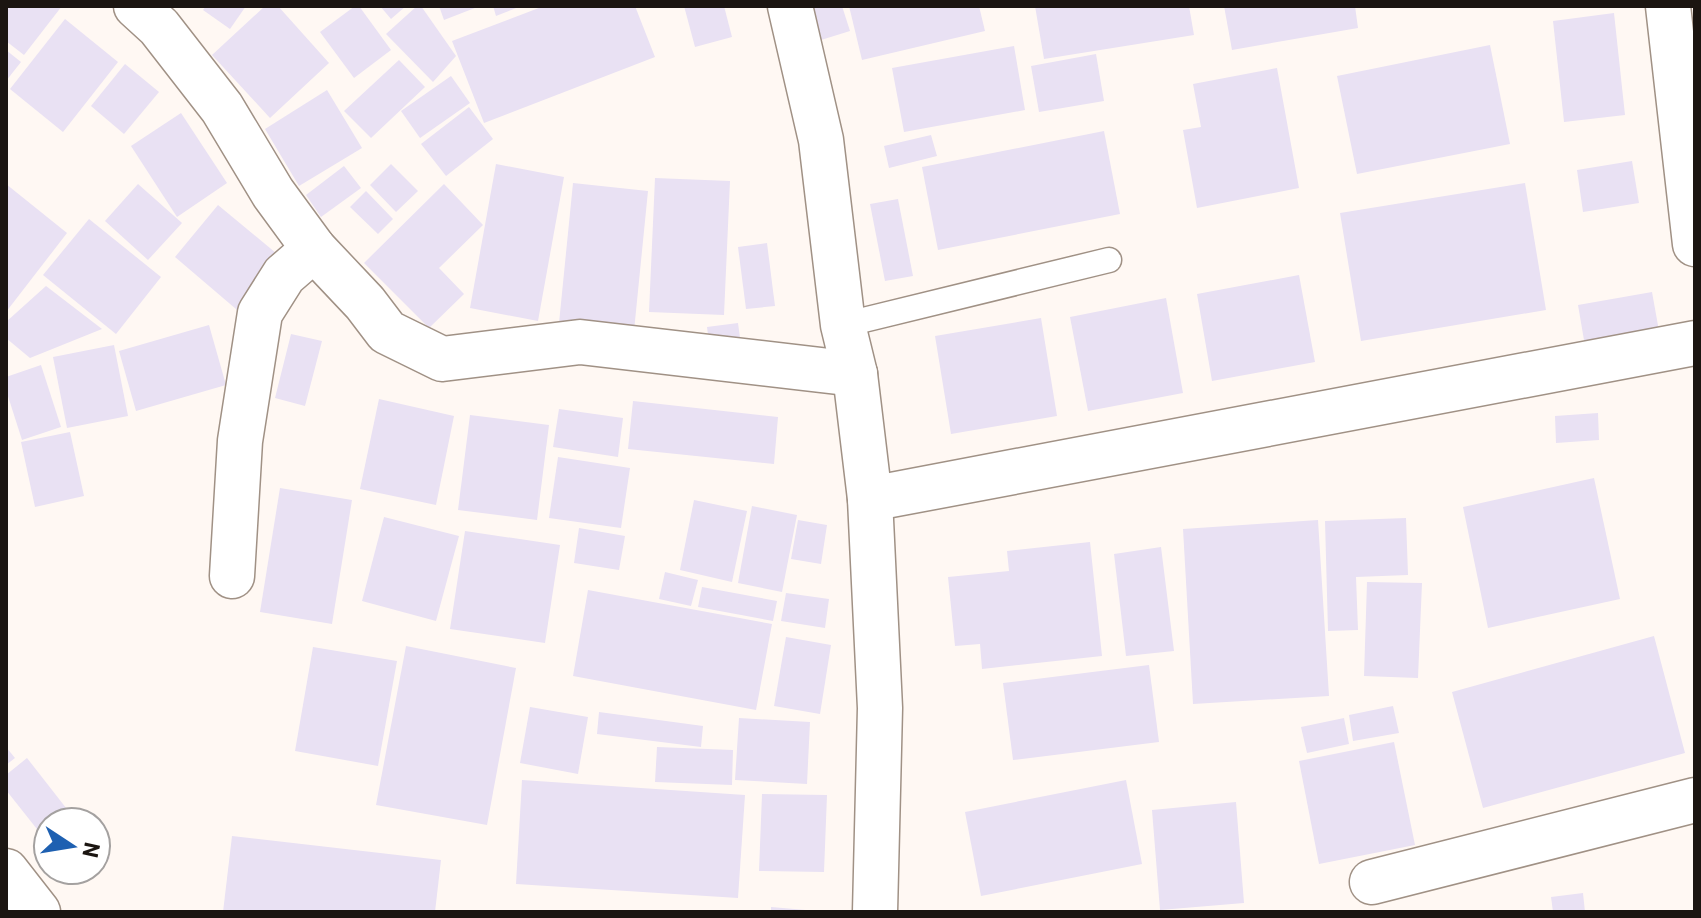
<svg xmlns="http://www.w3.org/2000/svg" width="1701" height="918" viewBox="0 0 1701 918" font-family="Barlow,sans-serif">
	<rect width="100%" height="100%" fill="#fff8f3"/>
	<g fill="#e9e1f3">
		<path d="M6,6H62L24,55L6,41Z"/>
		<path d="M206,6H246L230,29L203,10Z"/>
		<path d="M265,6H278L329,63L270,118L212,55Z"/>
		<path d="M355,6H359L391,50L354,78L320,32Z"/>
		<path d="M380,6H406L391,19Z"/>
		<path d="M417,6H421L456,56L433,82L386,34Z"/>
		<path d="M439,6H480L444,20Z"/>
		<path d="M493,6H521L496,16Z"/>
		<path d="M544,6H635L655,57L484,123L452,41Z"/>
		<path d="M684,6H724L732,37L695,47Z"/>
		<path d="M810,6H842L850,31L821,40Z"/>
		<path d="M849,6H979L985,31L862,60Z"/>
		<path d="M1035,6H1189L1194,35L1044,59Z"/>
		<path d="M1224,6H1355L1358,28L1232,50Z"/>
		<path d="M1614,13L1625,115L1564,122L1553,21Z"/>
		<path d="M65,19L118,62L63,132L10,89Z"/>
		<path d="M1490,45L1510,144L1357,174L1337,76Z"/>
		<path d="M1014,46L1025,110L904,132L892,68Z"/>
		<path d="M6,50L21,62L6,81Z"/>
		<path d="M1096,54L1104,101L1039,112L1031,66Z"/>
		<path d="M399,60L425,87L371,138L344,111Z"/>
		<path d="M125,64L159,92L124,134L91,106Z"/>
		<path d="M1277,68L1299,188L1197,208L1183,130L1201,127L1193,84Z"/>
		<path d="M451,76L470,103L420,138L401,111Z"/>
		<path d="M327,90L362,148L299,186L265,129Z"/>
		<path d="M469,107L493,139L446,176L421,144Z"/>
		<path d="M181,113L227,183L177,217L131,146Z"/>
		<path d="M1104,131L1120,214L938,250L922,167Z"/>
		<path d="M931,135L937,156L889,168L884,146Z"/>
		<path d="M1632,161L1639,203L1583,212L1577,170Z"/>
		<path d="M391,164L418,191L396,212L370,185Z"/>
		<path d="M496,164L564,177L538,321L470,308Z"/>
		<path d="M344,166L361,188L321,217L306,195Z"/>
		<path d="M655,178L730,181L724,315L649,312Z"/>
		<path d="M573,183L648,191L633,341L558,333Z"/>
		<path d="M1525,183L1546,310L1361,341L1340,213Z"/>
		<path d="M6,184L67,233L6,312Z"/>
		<path d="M138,184L182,223L148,260L105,221Z"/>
		<path d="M444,184L483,225L439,268L464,294L429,328L364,263Z"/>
		<path d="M366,191L393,219L378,234L350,207Z"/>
		<path d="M898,199L913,276L885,281L870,204Z"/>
		<path d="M218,205L288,263L243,315L175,257Z"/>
		<path d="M89,219L161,277L116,334L43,275Z"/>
		<path d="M767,243L775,306L746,309L738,247Z"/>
		<path d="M1299,275L1315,362L1212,381L1197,294Z"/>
		<path d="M46,286L102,329L30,358L6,338V322Z"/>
		<path d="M1652,292L1659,331L1585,346L1578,305Z"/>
		<path d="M1166,298L1183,393L1088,411L1070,317Z"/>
		<path d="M1041,318L1057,416L951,434L935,336Z"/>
		<path d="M738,323L741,345L710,350L707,327Z"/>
		<path d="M209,325L226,385L136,411L119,351Z"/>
		<path d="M291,334L322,341L305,406L275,398Z"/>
		<path d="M114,345L128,416L67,428L53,357Z"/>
		<path d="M41,365L61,427L22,440L6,390V377Z"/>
		<path d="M379,399L454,416L436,505L360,489Z"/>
		<path d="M633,401L778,417L774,464L628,449Z"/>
		<path d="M559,409L623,418L618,457L553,447Z"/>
		<path d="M1598,413L1599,440L1556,443L1555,416Z"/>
		<path d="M470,415L549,425L537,520L458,510Z"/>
		<path d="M70,432L84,496L35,507L21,442Z"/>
		<path d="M558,457L630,468L621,528L549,518Z"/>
		<path d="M1594,478L1620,599L1488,628L1463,507Z"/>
		<path d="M280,488L352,500L332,624L260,612Z"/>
		<path d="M694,500L747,511L732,582L680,570Z"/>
		<path d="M752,506L797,515L782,592L738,583Z"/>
		<path d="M384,517L459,536L436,621L362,601Z"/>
		<path d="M1406,518L1408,575L1356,577L1358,630L1328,631L1325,521Z"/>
		<path d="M798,520L827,525L821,564L791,559Z"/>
		<path d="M1318,520L1329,696L1193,704L1183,529Z"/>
		<path d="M579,528L625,536L619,570L574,563Z"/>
		<path d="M465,531L560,545L545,643L450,629Z"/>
		<path d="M1090,542L1102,656L982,669L980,644L955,646L948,577L1009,571L1007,551Z"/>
		<path d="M1161,547L1174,651L1126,656L1114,554Z"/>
		<path d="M665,572L698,580L691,606L659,599Z"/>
		<path d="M1367,582L1422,583L1418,678L1364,676Z"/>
		<path d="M702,587L777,601L773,621L698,607Z"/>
		<path d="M588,590L772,624L756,710L573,676Z"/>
		<path d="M786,593L829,599L825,628L781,621Z"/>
		<path d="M1654,636L1685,753L1483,808L1452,692Z"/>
		<path d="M786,637L831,645L820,714L774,706Z"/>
		<path d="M406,646L516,668L487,825L376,805Z"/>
		<path d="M313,647L397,661L378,766L295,751Z"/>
		<path d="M1149,665L1159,742L1013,760L1003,683Z"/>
		<path d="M1393,706L1399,733L1353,741L1349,715Z"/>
		<path d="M530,707L588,717L578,774L520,763Z"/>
		<path d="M599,712L703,726L701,747L597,734Z"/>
		<path d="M739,718L810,722L807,784L735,780Z"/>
		<path d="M1344,718L1349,744L1307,753L1301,727Z"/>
		<path d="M1394,742L1415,845L1319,864L1299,761Z"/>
		<path d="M6,747L15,758L6,765Z"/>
		<path d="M657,747L733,750L732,785L655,782Z"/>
		<path d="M27,758L77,822H48V843L6,790V775Z"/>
		<path d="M522,780L745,795L738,898L516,884Z"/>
		<path d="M1126,780L1142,864L981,896L965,812Z"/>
		<path d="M762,794L827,795L824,872L759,871Z"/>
		<path d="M1236,802L1244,903L1160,910L1152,810Z"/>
		<path d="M232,836L441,860L435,912H223Z"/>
		<path d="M96,843L110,858L83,882L73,870H96Z"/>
		<path d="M1583,893L1585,912H1553L1551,897Z"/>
		<path d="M771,907L806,910V912H771Z"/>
	</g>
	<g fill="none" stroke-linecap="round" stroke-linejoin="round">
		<g stroke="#a09185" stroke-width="27">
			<path id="lane" d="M843,325L1109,260"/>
		</g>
		<g stroke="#a09185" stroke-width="47">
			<g id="street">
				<path d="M136,6L159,27L222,108L273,193L314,249L365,303L387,332L442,359L580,342L855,374"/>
				<path d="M790,6L821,140L843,325L855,374L870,499L880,708L875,912"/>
				<path d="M1668,6L1695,244"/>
				<path d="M870,499L1695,343"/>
				<path d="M232,576L240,441L260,313L284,275L314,249"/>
				<path d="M6,871L38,912"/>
				<path d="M1372,882L1695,800"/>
			</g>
		</g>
		<use href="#lane" stroke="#fff" stroke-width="24"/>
		<use href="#street" stroke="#fff" stroke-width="44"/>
	</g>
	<rect width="1701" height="918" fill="none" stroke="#1b1511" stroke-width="16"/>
	<g transform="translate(72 846) rotate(102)"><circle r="38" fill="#ffffff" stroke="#a4a1a0" stroke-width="2"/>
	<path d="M0-6L14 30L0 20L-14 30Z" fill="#1e60b1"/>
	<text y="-12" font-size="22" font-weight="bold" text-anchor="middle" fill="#1b1511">N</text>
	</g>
</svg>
